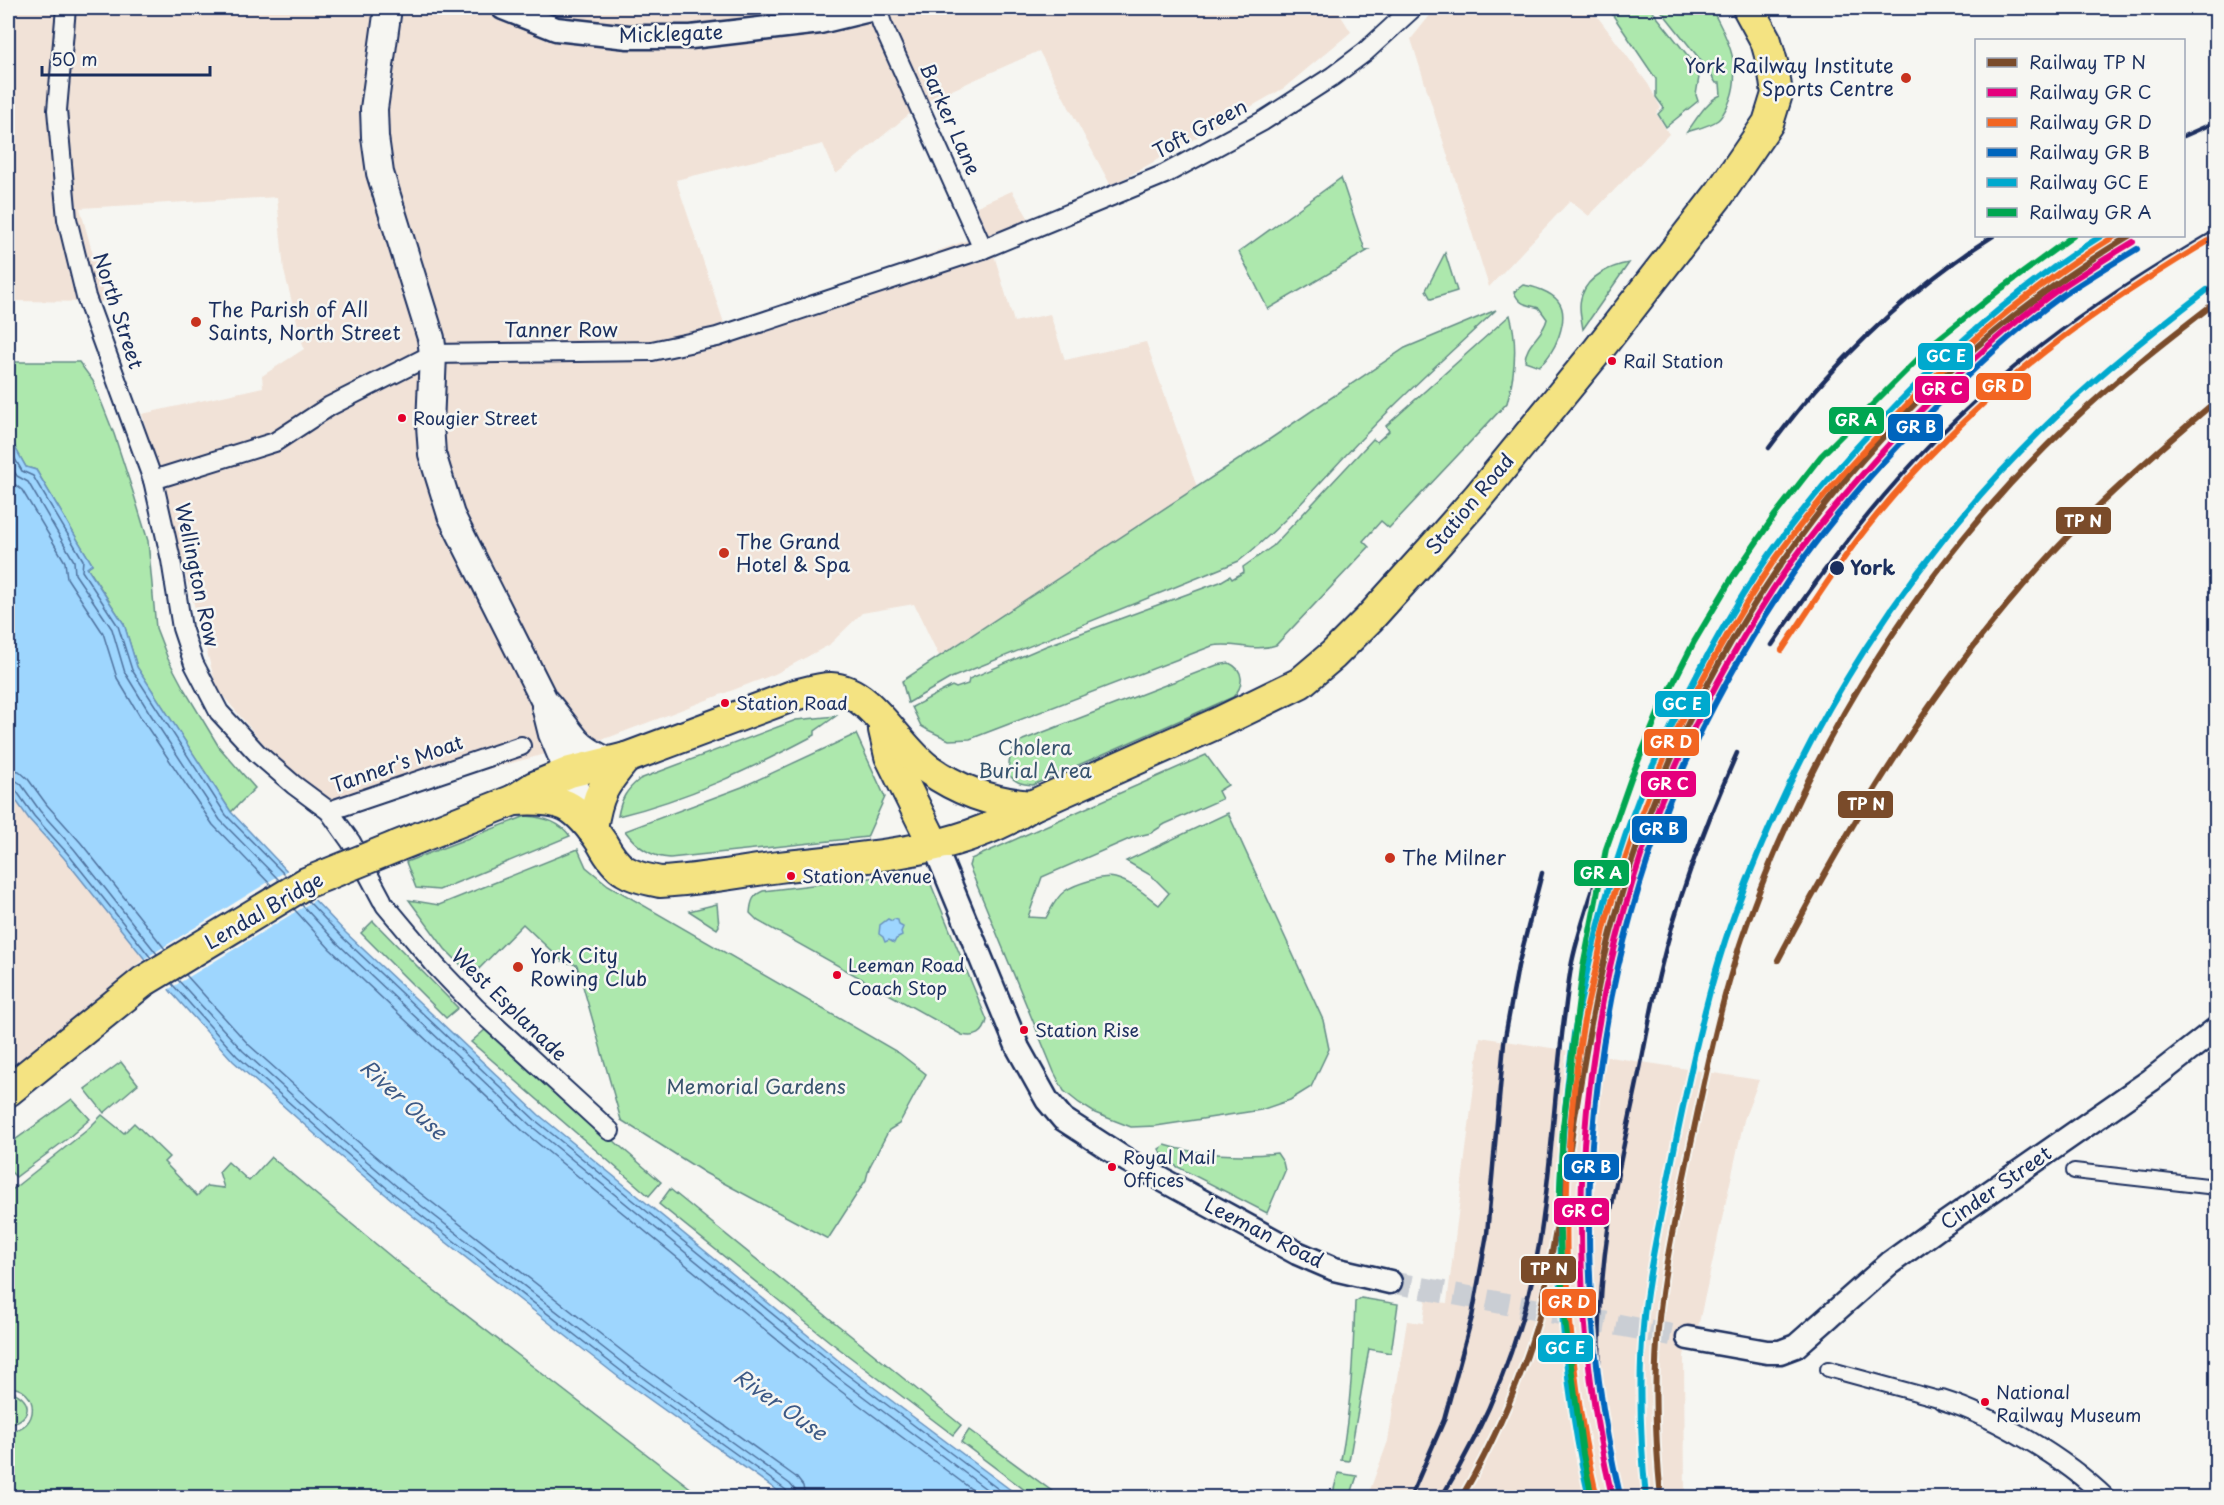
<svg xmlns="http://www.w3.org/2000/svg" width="2224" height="1505" viewBox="0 0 2224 1505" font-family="'Playpen Sans',sans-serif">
	<rect width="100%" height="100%" fill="#f6f6f2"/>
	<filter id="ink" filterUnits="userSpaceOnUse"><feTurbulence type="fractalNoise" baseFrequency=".0167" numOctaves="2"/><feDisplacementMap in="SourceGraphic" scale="12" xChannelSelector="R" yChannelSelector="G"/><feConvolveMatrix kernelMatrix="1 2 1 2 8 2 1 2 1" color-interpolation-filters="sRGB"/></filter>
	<g filter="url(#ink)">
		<g fill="#f1e2d7">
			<path d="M8,8H546L564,16L566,8H1336L1351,32L1284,88L1111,186L1039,51L923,103L836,174L823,144L676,180L726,329L981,235L970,209L1012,191L1029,219L994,255L1014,322L1050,314L1065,360L1146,342L1197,487L939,656L914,604L862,613L829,645L775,674L610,737L329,811L286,770L217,689L142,414L263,387L262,376L304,349L284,271L277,197L80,208L106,302L8,301Z"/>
			<path d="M1436,8H1591L1648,84L1661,108L1656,113L1669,134L1589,216L1570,201L1489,287L1411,39Z"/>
			<path d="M8,789L29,819L64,858L144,959L8,1070Z"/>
			<path d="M1480,1037L1759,1080L1744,1120L1698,1327L1691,1326L1684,1356L1685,1497L1367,1498L1388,1441L1407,1321L1423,1323L1426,1300L1447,1303Z"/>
		</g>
		<g fill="#ade8ad" stroke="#648c86" stroke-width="1.5">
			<path d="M1608,8H1650L1700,71L1696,95L1698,101L1666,127L1658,114L1664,108L1656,97V79Z"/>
			<path d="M1659,8H1711C1728,38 1744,70 1728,105C1725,110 1722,117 1718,120C1710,126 1696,129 1687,132C1696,120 1707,100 1721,95L1720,83H1716L1706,67Z"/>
			<path d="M1341,178L1365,250H1369L1268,309L1239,252Z"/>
			<path d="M1445,253L1457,291L1431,299L1426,290Z"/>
			<path d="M1629,263L1583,329C1581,318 1578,305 1582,295C1588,276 1611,266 1629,263Z"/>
			<path d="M1523,285C1533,286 1551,292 1558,301C1571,317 1554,356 1539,366L1525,361C1525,344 1544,335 1547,319L1539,308C1527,304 1520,306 1514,292Z"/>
			<path d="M1496,310C1453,350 1409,389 1369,431C1325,475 1288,523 1239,561L951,678L908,703L902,681L1270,439L1405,348Z"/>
			<path d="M1510,315C1518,344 1515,374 1507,403L1389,528L1381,521L1363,541L1369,547L1276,645C1253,653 1234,641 1212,646L970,739L949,740L928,730L921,726L912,707L952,686L956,688L968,684L969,679L1046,646L1220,582L1230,576L1232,579L1244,572L1243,567L1273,546L1373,439L1377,442L1389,431L1386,426Z"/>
			<path d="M8,362H79L93,381L114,434L133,492L148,541L156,628L168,659L184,689L219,747L255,788L231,812L137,667L124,624L87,567L92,564L36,470L26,467L8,435Z"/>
			<path d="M1229,663C1245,670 1244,686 1233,697L1033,785C1021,784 1016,783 1008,774C1009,758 1010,750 1023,740L1217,665Z"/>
			<path d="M836,716L815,731V735C751,769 688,799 618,816C621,799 626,790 640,779L796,720Z"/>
			<path d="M856,734L885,797L867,837L670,858C650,857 636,846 625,831L742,787Z"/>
			<path d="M1206,755L1228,785L1218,791L1222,799L1165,824L1151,833L1134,837L1042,877L1028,917L1046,918C1051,909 1056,897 1065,891C1075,884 1103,875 1115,878C1131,882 1146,895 1159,905L1169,893L1152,876L1126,861L1228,813L1323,1020L1329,1049L1311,1087L1290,1100L1261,1110L1156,1126L1131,1127L1095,1113L1079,1103L1064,1091L1054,1072L969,866L971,859Z"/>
			<path d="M526,816C543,817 560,822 570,836L439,890L416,888L406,862Z"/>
			<path d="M578,849L586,867L608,885L899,1053L926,1074L899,1124L889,1130L869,1168L866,1180L828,1239L705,1173L621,1120L577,965L562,961L523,924L472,976L445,949L409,900L439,905Z"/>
			<path d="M911,873L925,875L930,882L987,1020C984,1034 976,1038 962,1035L758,921L750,913C751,901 753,895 763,891Z"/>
			<path d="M717,904L719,926L717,929L689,911Z"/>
			<path d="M373,921L458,1008L446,1018L361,933Z"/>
			<path d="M486,1029L661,1182L649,1196L471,1042Z"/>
			<path d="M121,1062L138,1084L104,1113L85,1089Z"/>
			<path d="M72,1099L90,1119L67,1139L16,1177L8,1169V1145Z"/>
			<path d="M102,1115L124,1133L134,1123L169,1157L164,1162L197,1196L207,1186L224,1188L219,1172L228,1162L249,1181L271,1157L400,1264L702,1497H8V1431C41,1430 40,1387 8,1387V1193L86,1131Z"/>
			<path d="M1165,1145C1196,1155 1244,1157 1277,1153L1283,1162L1285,1171L1267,1213L1166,1161L1159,1149Z"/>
			<path d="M670,1189L961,1425L953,1435L829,1341L659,1204Z"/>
			<path d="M1361,1298L1398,1304L1391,1353L1369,1349L1349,1461L1341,1460C1351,1408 1353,1356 1355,1302Z"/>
			<path d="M8,1390C32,1398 35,1417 8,1425Z"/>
			<path d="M969,1430L1060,1497H1034L961,1442Z"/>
			<path d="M1338,1473L1357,1476L1350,1497H1332Z"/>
		</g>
		<g fill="#9ed6fe" stroke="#6a93be" stroke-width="1.5">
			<path d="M8,435L26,467L36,470L92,564L87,568L124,624L137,667L231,812L346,933L539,1115L844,1365L1020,1497H786L621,1379L391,1199L335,1152L233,1061L171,992L64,858L29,819L8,789Z"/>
			<path d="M888,919L892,921L894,919L898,920L899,925L903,927L901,932L902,936L896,939L894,943L889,940L885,942L883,937L879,934L880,925Z"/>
		</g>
		<path fill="#f6f6f2" d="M291,868L318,898L166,991L141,961Z"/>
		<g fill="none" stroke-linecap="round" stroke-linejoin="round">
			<g stroke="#4f729e" stroke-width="1.5">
				<path d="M8,447L22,471L33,476L83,560L82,571L118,626L132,670L226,815L286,876"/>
				<path d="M8,462L17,476L28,482L74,561L75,574L112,629L125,673L149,712L220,820L279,880"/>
				<path d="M8,479L22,490L65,562L67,578L103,633L117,678L141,718L213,825L271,885"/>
				<path d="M8,769L19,771L28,779L47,805L81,843L165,949"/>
				<path d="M8,779L15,780L21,784L40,811L74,849L157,954"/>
				<path d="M8,786L15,789L34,816L68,854L151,958"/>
				<path d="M308,901L342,937L535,1120L841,1370L1010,1498"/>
				<path d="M302,905L337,943L530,1125L836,1376L998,1498"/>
				<path d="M294,909L330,949L524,1132L830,1383L983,1498"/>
				<path d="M186,975L249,1045L350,1135L406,1182L635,1361L796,1477L803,1486L805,1498"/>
				<path d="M178,980L243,1051L344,1142L400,1189L629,1368L790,1484L795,1490L796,1498"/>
				<path d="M172,984L237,1056L339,1147L395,1195L625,1374L786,1490L788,1498"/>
			</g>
			<path stroke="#caced4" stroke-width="22" stroke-dasharray="22 11" stroke-linecap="butt" d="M1390,1282L1688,1338"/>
			<g stroke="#1b2f5e" stroke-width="18">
				<g id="pedestrian">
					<path d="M2074,1171L2216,1187"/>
					<path d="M1828,1369L1942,1400"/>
				</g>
			</g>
			<g stroke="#1b2f5e" stroke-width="22">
				<g id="minor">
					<path d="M66,8L57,110L67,219L86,297L153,480L171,560L182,628L194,664L219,712L257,753L294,785L329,811L351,842L382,900"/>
					<path d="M877,8L882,24L983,249"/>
					<path d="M153,480L275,442L330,406L433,354L652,351L717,337L983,249L1165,174L1263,121L1333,76L1365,52L1413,8"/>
					<path d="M329,811L521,746"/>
					<path d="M385,905L436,966L476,1008L610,1131"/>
					<path d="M1942,1400C1996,1417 2065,1458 2106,1498"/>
				</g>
			</g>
			<g stroke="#1b2f5e" stroke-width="27">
				<g id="tertiary">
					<path d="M503,8L556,29L628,37H691L820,22L878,8"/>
					<path d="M934,845L1018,1048L1047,1100L1063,1119L1128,1161L1297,1253L1334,1269L1390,1282"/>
					<path d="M1688,1338L1767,1352H1780L1796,1346L1890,1263L1937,1229L2151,1080L2216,1029"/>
				</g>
			</g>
			<g stroke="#1b2f5e" stroke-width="30">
				<g id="secondary">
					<path d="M388,8L374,109L375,137L380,173L431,338L433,354L430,425L432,454L451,515L544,700C556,713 565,727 577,741C585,750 597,756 608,761"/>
					<path d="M545,706L552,734L592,828"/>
				</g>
			</g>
			<g stroke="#1b2f5e" stroke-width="34">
				<g id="primary">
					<path d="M884,730L890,756L934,845"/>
					<path d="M514,800C562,797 575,803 602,843C608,854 615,865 625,871C636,878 648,879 660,882C700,880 740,872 779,867C863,857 958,854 1031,806L1220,722L1300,683L1333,655L1369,619L1433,548L1478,497L1598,350L1720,193L1768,123L1777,94L1773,66L1766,41L1748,8"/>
					<path d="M592,829C597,794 604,784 626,758"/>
					<path d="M395,847L514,800L534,787L570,772L626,758L795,695C807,692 819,688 831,688C870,689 897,746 928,769C959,791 994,803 1031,806"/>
					<path d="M8,1091L144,981"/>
				</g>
			</g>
			<use href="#pedestrian" stroke="#f6f6f2" stroke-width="14"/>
			<use href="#minor" stroke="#f6f6f2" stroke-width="18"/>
			<use href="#tertiary" stroke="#f6f6f2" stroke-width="22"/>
			<use href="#secondary" stroke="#f6f6f2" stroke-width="26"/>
			<use href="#primary" stroke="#f4e382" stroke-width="30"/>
			<g stroke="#1b2f5e" stroke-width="4.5">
				<path d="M2184,136L2216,122"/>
				<path d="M1769,448C1781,432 1793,416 1806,401C1860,338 1923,280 1993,236"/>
				<path d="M1772,645C1834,553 1902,466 1986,392C2056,329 2135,278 2216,231"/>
				<path d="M1410,1498L1444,1420L1472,1317L1487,1234L1504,1043L1518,966L1542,873"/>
				<path d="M1441,1498C1488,1422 1524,1334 1539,1245C1552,1168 1554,1089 1565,1011C1567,995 1569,978 1572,962C1580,924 1595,886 1606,849"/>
				<path d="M1611,1498C1597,1409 1595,1319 1608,1230C1615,1181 1627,1131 1637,1083C1645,1046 1651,1008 1660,971C1678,896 1706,823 1737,753"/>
			</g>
			<g stroke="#1b2f5e" stroke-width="34" stroke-linecap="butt">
				<path id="primary-bridge" d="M144,981L306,883L395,847"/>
			</g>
			<use href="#primary-bridge" stroke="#f4e382" stroke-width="30"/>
			<g stroke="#f6f6f2" stroke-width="10">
				<g id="rail-1">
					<path d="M1778,960C1861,801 1957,647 2085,519C2127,477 2171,439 2216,401"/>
					<path d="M1461,1498C1494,1442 1520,1383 1538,1321C1567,1195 1578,1066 1609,940C1682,650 1873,390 2129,236"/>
					<path d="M1661,1498C1655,1438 1653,1378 1659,1318C1665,1261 1678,1205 1690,1148C1706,1072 1722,994 1748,921C1815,736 1924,562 2067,426C2114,381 2165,341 2216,302"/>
				</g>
			</g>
			<g stroke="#f6f6f2" stroke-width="10">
				<path id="rail-2" d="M1612,1496C1558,1268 1575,1020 1661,801C1691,727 1730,656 1773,589C1808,536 1850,487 1892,441C1943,386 1997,333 2059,289C2083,273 2108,257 2133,242"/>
			</g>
			<g stroke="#f6f6f2" stroke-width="10">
				<g id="rail-3">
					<path d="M1782,650C1809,610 1835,568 1865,530C1964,405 2076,319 2212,239"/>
					<path d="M1597,1498C1562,1348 1557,1184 1582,1032C1585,1011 1591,989 1596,968C1600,949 1603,930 1609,911C1642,794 1695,682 1761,580C1797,525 1841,474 1886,427C1955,351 2028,289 2115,236"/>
				</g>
			</g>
			<g stroke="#f6f6f2" stroke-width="10">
				<path id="rail-4" d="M1620,1495C1566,1268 1583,1021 1668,804C1698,731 1737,659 1780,593C1814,540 1855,492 1898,446C1949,392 2002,339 2063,295C2087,279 2112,264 2137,249"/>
			</g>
			<g stroke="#f6f6f2" stroke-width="10">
				<g id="rail-5">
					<path d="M1589,1498C1554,1346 1552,1188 1574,1034C1577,1015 1582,996 1586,977C1600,915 1617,854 1640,795C1647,777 1656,759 1664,742C1691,684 1720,629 1755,576C1791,521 1834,471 1879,423C1946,351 2017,288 2101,236"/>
					<path d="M1646,1498C1640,1437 1638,1376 1644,1316C1650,1259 1664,1202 1675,1145C1691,1068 1707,989 1734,915C1802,728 1912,553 2057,415C2104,370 2155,330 2207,290"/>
				</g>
			</g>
			<g stroke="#f6f6f2" stroke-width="10">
				<path id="rail-6" d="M1592,1498L1583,1454L1563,1307L1559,1210L1563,1126L1583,967L1606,849L1631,778L1660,709L1694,642L1732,578L1775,515L1821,456L1937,340L2002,288L2073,236"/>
			</g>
			<use href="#rail-1" stroke="#7a4b2a" stroke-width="6"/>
			<use href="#rail-2" stroke="#e5007d" stroke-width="6"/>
			<use href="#rail-3" stroke="#f26522" stroke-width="6"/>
			<use href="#rail-4" stroke="#0065bd" stroke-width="6"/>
			<use href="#rail-5" stroke="#00a9ce" stroke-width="6"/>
			<use href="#rail-6" stroke="#00a651" stroke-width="6"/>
		</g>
	</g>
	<g fill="#c8321e" stroke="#f6f6f2" stroke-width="2">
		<circle cx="1906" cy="78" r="6"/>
		<circle cx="196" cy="322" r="6"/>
		<circle cx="724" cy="553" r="6"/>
		<circle cx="1390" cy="858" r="6"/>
		<circle cx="518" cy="967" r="6"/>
	</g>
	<g fill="#e4002b" stroke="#f6f6f2" stroke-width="2">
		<circle cx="1612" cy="361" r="5"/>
		<circle cx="402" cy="418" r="5"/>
		<circle cx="725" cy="703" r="5"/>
		<circle cx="791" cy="876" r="5"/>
		<circle cx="837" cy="975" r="5"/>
		<circle cx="1024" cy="1030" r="5"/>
		<circle cx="1112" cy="1167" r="5"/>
		<circle cx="1985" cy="1402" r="5"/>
	</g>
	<circle fill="#1b2f5e" stroke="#f6f6f2" stroke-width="2" cx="1837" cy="568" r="8"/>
	<g text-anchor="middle" stroke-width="5" stroke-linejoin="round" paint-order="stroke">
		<g font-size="18" fill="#1b2f5e" stroke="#f6f6f2" text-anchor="start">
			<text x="1623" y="368">Rail Station</text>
			<text x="413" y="425">Rougier Street</text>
			<text x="736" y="710">Station Road</text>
			<text x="802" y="883">Station Avenue</text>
			<text x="848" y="972">Leeman Road<tspan x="848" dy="23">Coach Stop</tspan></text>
			<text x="1035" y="1037">Station Rise</text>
			<text x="1123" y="1164">Royal Mail<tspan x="1123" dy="23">Offices</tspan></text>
			<text x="1996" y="1399">National<tspan x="1996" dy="23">Railway Museum</tspan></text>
		</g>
		<g font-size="20" fill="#1b2f5e" stroke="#f6f6f2">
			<text transform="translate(671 34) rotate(-2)" y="7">Micklegate</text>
			<text transform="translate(950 119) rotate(66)" y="7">Barker Lane</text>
			<text transform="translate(1200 129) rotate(-28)" y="7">Toft Green</text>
			<text transform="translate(118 311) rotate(72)" y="7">North Street</text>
			<text x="561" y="337">Tanner Row</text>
			<text transform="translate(1470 504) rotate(-50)" y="7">Station Road</text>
			<text transform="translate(197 575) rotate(78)" y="7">Wellington Row</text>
			<text transform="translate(397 764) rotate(-19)" y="7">Tanner's Moat</text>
			<text transform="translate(264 911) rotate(-30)" y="7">Lendal Bridge</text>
			<text transform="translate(509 1005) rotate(44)" y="7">West Esplanade</text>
			<text transform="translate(1996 1188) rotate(-35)" y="7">Cinder Street</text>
			<text transform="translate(1264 1233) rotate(27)" y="7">Leeman Road</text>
		</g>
		<g font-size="20" fill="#1b2f5e" stroke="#f6f6f2" text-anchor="start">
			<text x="1894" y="73" text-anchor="end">York Railway Institute<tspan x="1894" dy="23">Sports Centre</tspan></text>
			<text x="208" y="317">The Parish of All<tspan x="208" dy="23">Saints, North Street</tspan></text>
			<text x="736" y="549">The Grand<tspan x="736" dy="23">Hotel &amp; Spa</tspan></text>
			<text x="1402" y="865">The Milner</text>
			<text x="530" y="963">York City<tspan x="530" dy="23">Rowing Club</tspan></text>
		</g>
		<g font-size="20" font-weight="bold" fill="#1b2f5e" stroke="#f6f6f2" text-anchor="start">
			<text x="1850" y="575">York</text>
		</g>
		<g font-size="20" fill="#38546e" stroke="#f6f6f2">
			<text x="1035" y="755">Cholera<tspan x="1035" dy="23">Burial Area</tspan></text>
			<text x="756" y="1094">Memorial Gardens</text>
		</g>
		<g font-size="21" font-style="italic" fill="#3c5986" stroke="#f6f6f2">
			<text transform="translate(403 1100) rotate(42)" y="7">River Ouse</text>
			<text transform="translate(780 1405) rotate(35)" y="7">River Ouse</text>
		</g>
	</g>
	<g stroke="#f6f6f2" stroke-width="2">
		<rect x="1917" y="342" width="57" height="29" rx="6" fill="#00a9ce"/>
		<rect x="1975" y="372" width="57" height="29" rx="6" fill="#f26522"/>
		<rect x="1914" y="375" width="56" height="29" rx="6" fill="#e5007d"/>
		<rect x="1828" y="406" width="57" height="29" rx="6" fill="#00a651"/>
		<rect x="1887" y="413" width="57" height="29" rx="6" fill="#0065bd"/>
		<rect x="2055" y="506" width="57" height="29" rx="6" fill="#7a4b2a"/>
		<rect x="1654" y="690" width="57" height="28" rx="6" fill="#00a9ce"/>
		<rect x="1643" y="728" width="57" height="29" rx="6" fill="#f26522"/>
		<rect x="1640" y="770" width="57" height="28" rx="6" fill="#e5007d"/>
		<rect x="1837" y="790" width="57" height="29" rx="6" fill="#7a4b2a"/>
		<rect x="1631" y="815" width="57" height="29" rx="6" fill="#0065bd"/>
		<rect x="1573" y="859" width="57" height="28" rx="6" fill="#00a651"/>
		<rect x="1563" y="1153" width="57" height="28" rx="6" fill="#0065bd"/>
		<rect x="1553" y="1197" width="57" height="29" rx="6" fill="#e5007d"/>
		<rect x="1520" y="1255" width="57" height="29" rx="6" fill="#7a4b2a"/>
		<rect x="1541" y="1288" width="56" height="29" rx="6" fill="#f26522"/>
		<rect x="1537" y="1334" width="57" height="29" rx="6" fill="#00a9ce"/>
	</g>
	<g font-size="16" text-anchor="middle" font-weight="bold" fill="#fff">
		<text x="1946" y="362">GC E</text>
		<text x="2003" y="392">GR D</text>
		<text x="1942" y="395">GR C</text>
		<text x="1856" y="426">GR A</text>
		<text x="1916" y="433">GR B</text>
		<text x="2083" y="527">TP N</text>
		<text x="1682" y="710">GC E</text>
		<text x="1671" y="748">GR D</text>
		<text x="1668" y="790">GR C</text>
		<text x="1866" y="810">TP N</text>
		<text x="1659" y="835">GR B</text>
		<text x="1601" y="879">GR A</text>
		<text x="1591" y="1173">GR B</text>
		<text x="1582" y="1217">GR C</text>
		<text x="1549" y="1275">TP N</text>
		<text x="1569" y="1308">GR D</text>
		<text x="1565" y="1354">GC E</text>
	</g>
	<rect width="2224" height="1505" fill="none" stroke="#f6f6f2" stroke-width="30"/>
	<rect x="15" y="15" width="2194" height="1475" fill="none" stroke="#1b2f5e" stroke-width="2" filter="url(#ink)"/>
	<rect x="1975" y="39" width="210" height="198" fill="#f6f6f2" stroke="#9ea6b7" stroke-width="1.5"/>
	<rect x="1987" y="58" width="30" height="9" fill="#7a4b2a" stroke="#9ea6b7" stroke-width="1.5"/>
	<text x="2029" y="69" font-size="18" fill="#1b2f5e">Railway TP N</text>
	<rect x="1987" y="88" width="30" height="9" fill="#e5007d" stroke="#9ea6b7" stroke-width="1.5"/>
	<text x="2029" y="99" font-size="18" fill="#1b2f5e">Railway GR C</text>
	<rect x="1987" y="118" width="30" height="9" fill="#f26522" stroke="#9ea6b7" stroke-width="1.5"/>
	<text x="2029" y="129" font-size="18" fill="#1b2f5e">Railway GR D</text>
	<rect x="1987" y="148" width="30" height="9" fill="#0065bd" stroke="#9ea6b7" stroke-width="1.5"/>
	<text x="2029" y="159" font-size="18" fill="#1b2f5e">Railway GR B</text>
	<rect x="1987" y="178" width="30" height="9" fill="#00a9ce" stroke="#9ea6b7" stroke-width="1.5"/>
	<text x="2029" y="189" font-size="18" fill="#1b2f5e">Railway GC E</text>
	<rect x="1987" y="208" width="30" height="9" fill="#00a651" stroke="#9ea6b7" stroke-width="1.5"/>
	<text x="2029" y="219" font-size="18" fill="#1b2f5e">Railway GR A</text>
	<path d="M42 66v9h168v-9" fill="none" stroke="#1b2f5e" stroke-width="3"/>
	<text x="51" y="66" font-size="18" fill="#1b2f5e" stroke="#f6f6f2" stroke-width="4.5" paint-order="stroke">50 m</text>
</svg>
